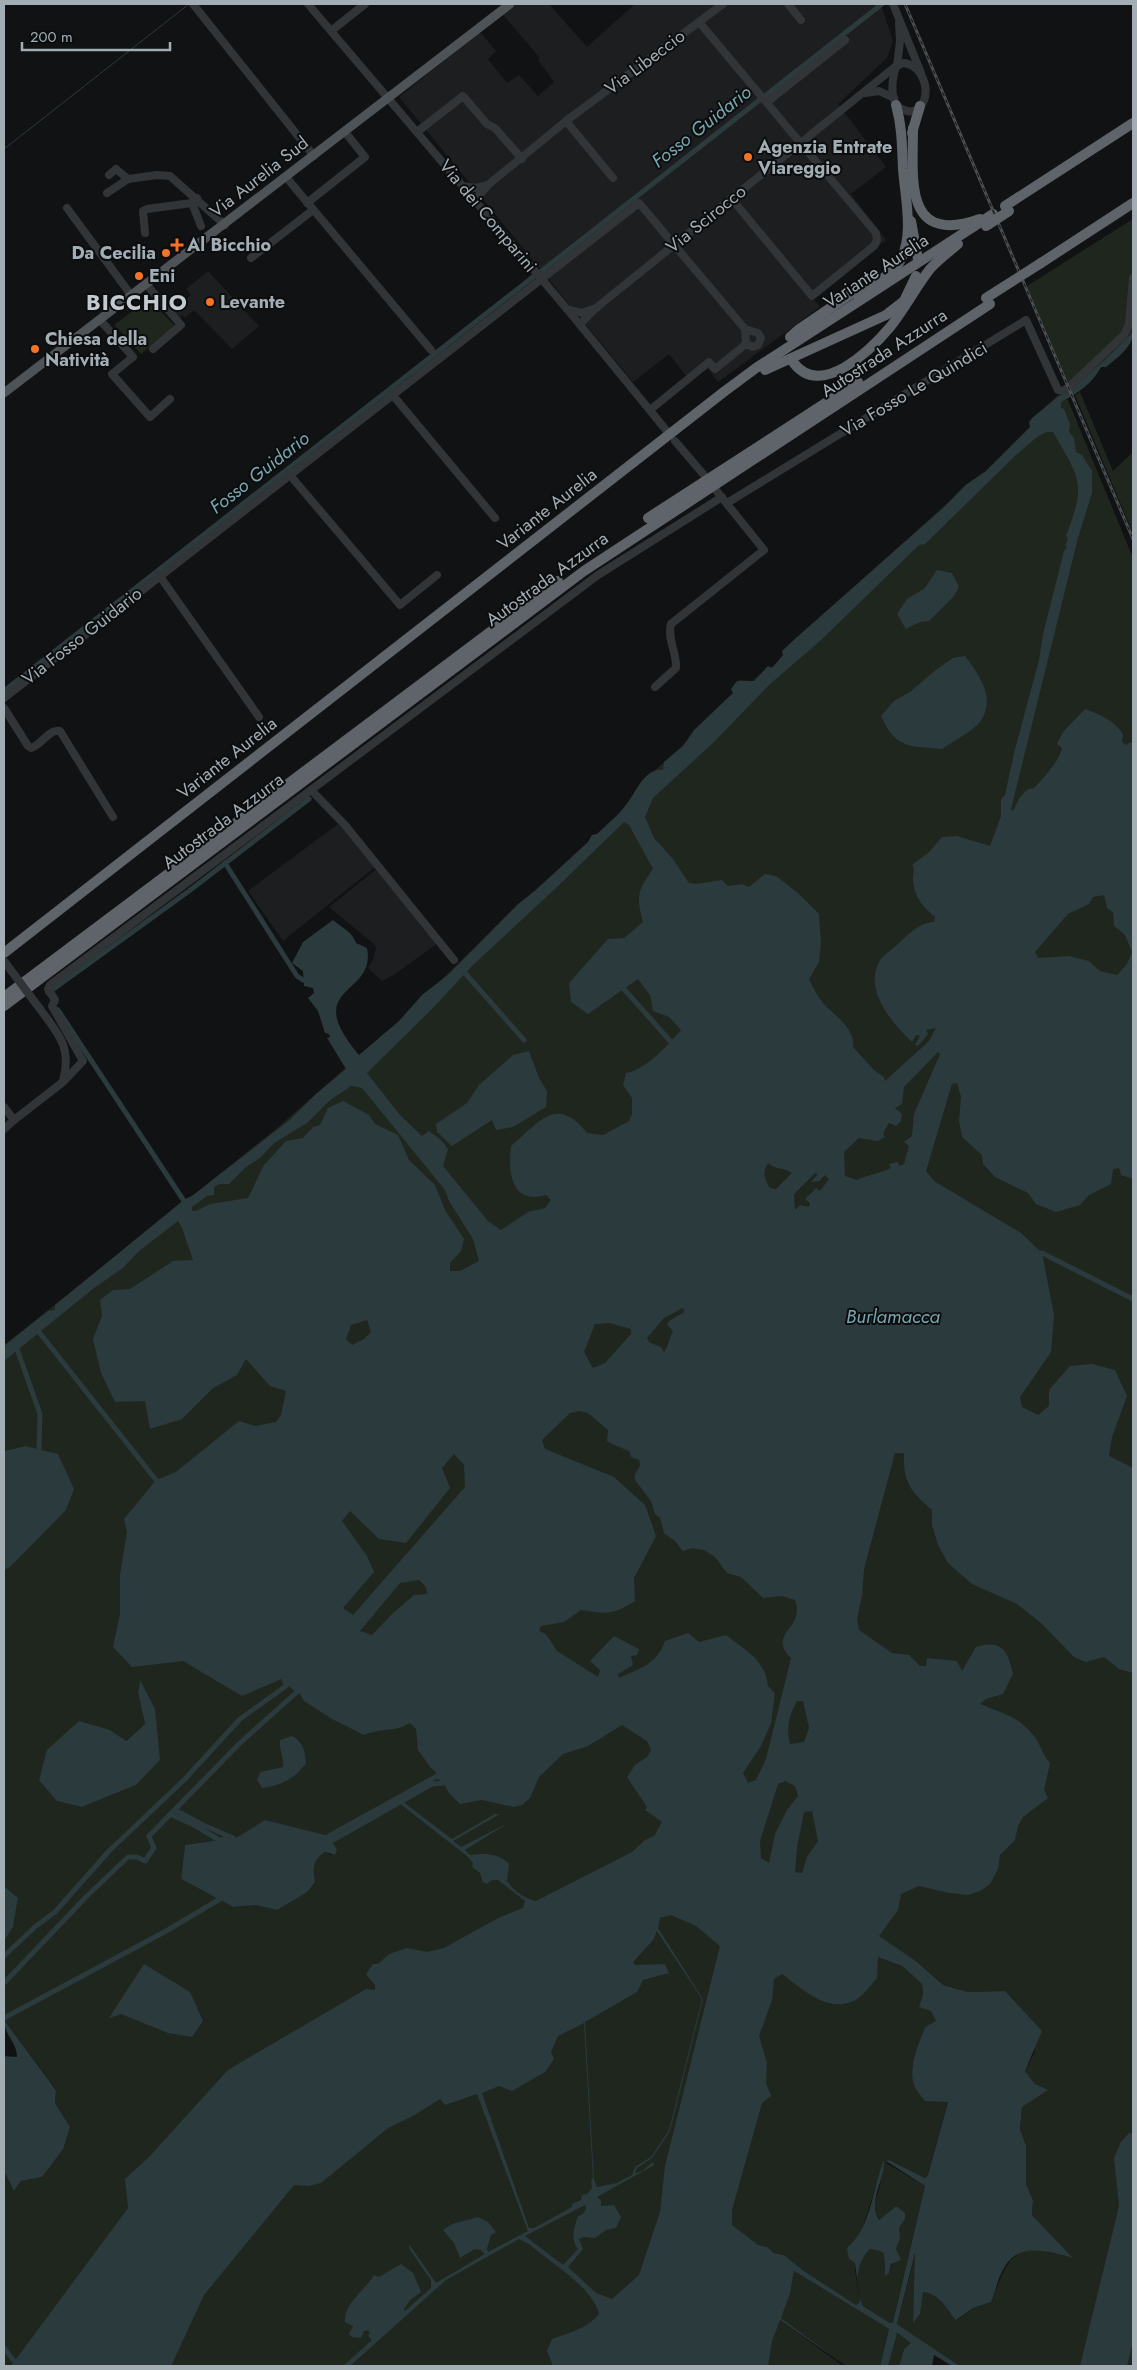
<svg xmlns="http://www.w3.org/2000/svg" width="1137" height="2370" viewBox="0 0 1137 2370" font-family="Jost,sans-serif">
	<rect width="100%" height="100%" fill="#111213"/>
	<g fill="#1d1e20">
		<path d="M517,4H549L587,47L635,4H881L893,41L887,58L838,104L886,167L851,194L886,240L813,298L820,307L718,382L705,365L687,377L669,354L633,382L399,97L478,33L482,34L496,51L488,59L507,83L519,75L538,96L554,82L538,60L540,58L503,15Z"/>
		<path d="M208,271L259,326L232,349L196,312L193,311L185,318L183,315L180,317L173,310L191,295L186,289Z"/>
		<path d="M338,824L344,827L376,866L283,941L248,891Z"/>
		<path d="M378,868L438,943L395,974L382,981L368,968L373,960L376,948L374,944L329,907Z"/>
	</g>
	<g fill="#1f261e" fill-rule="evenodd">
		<path d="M1133,219V332L1106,360L1071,390L1027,286Z"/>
		<path d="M149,299L175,326L141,354L114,325Z"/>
		<path d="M1080,392L1113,471L1133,452V533L1075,395Z"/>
		<path d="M1065,393L1133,558V2366H960L897,2324L916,2251L913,2322L920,2314L922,2291C938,2293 947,2309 957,2320L973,2308L991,2302C1002,2278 1005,2249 1037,2250C1048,2250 1060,2256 1072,2257L1032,2215L1033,2200L1026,2184V2145L1020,2130L1022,2107L1035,2084L1025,2071L1035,2051L1005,1991L968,1992L943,1985L916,1961L879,1937L878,1957L902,1966L922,1984L923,1995L937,2022L925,2027L912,2069L925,2101H948L928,2175L925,2178L889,2160L886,2163L925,2186L893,2322L890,2323L863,2306C855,2287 855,2264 870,2249L880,2251L884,2254V2268L889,2273L899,2238V2228L905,2219V2213L898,2207H895L879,2220C872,2206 875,2202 879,2189C881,2183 881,2175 881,2169L864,2224L856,2240L855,2270L860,2302L856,2305L804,2271L784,2255L774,2253L767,2247L790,2291L794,2271L889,2329L880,2366H846L781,2318L780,2320L843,2366H4V2171L14,2191L21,2181L42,2177L70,2127L55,2103L56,2089L4,2020V1941L13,1926L18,1898L4,1886V1570L10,1567L36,1539L25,1446L4,1451V1345L276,1129L399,1021L513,910L628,806L645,779L679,749L734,693L731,690L739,680L753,681C764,668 773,670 784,655L783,650L951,500L965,485L986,471L1030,427V421L1058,395ZM140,1681L160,1760L136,1785L82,1807L110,1730L125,1741L145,1724L138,1693ZM238,1837L337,1850L331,1855L325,1852L317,1857L312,1871L314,1876L277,1910L255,1905L233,1907L181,1879L185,1845Z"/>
		<path d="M896,2333L912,2343L904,2349L899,2366H888Z"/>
	</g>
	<g fill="#2b3a3c" fill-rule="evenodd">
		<path d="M1133,332C1133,347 1117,358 1106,367H1101C1092,384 1078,393 1061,402V408L1064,409L1070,424L1069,432L1074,438L1076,452L1082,455L1092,471V493L1078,538L1011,809L1013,811L1020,797L1028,789L1034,788C1044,777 1059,762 1062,748L1057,744L1063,732L1085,709C1099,714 1115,721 1123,734L1122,742L1126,745L1131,742L1133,744V1179L1121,1175L1119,1168L1113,1169L1111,1184L1089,1195L1080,1205L1056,1212L1036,1204L1028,1193L995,1177L983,1164L982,1155L962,1137L959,1121L961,1097L957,1083L952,1084L926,1171L934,1181L1021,1233L1042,1253L1054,1315L1051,1352L1020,1397L1022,1407L1038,1415L1049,1406V1390L1070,1366L1092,1364L1115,1370L1127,1396L1112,1437L1109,1456L1133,1468V1673L1119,1669L1104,1657L1086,1662L1074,1657L1041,1623L1017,1604L972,1584L948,1563L938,1545L932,1525V1510C910,1491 903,1482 904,1453H895L864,1569L862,1596L857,1619L859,1630L892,1653L909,1655L920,1666H926L927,1658L957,1661L962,1671L976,1647C1002,1639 1008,1651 1013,1674L1003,1694L986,1699L980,1704C1003,1714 1017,1715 1034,1736C1041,1744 1042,1755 1050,1763L1044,1790L1048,1798L1023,1817L1018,1826L1015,1840L1000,1855L998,1869L990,1884L980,1891L968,1895L949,1893L919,1886L901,1894L898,1910L879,1936L916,1961L943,1985L968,1992L1005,1991L1042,2031L1025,2071L1035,2084L1048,2090L1022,2107L1020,2130L1026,2145V2184L1033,2200L1032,2215L1073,2258C1049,2252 1019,2241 1004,2268C998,2277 996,2291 991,2302L973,2308L956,2320C947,2309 938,2293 923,2292L920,2314L913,2323L915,2253L897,2324L960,2366H952L934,2355L932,2366H899L904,2349L911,2343L897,2333L888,2366H880L889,2329L794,2271L790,2293L781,2318L846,2366L780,2320L772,2341L768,2366H553L547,2351L552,2339C569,2333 588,2328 599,2314C593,2287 549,2262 529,2244L519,2239L446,2280L350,2366H343L372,2340L368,2336L370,2332L367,2330L364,2331L361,2338L352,2337L349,2334L353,2326L345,2322C343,2304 366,2289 374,2275L379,2277L401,2264L413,2273L421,2292L410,2300L404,2309L405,2311L431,2288V2280L410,2250L409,2244L436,2283L485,2254L481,2250L475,2249L460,2258L454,2243L443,2230L452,2224L478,2217L488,2222L496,2232L491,2235L487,2249L488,2252L528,2231L477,2094L445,2105L440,2099L413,2116L388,2128L321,2183L309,2186L294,2185L204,2295L171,2366H11L128,2208L125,2179L149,2157L228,2070L366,1989L375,1990V1985L366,1974L373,1964H378L389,1954L407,1948L427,1952L444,1948L498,1918L523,1908L525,1901L498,1880H492L487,1884L483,1882L480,1873L472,1867L473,1863L467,1856L399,1803L402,1801L452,1839L495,1814H500L453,1841L461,1847L508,1823L465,1850L470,1855C485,1853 499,1853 509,1864L507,1881C514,1891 524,1898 536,1901L632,1852L645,1840L654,1836L662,1822L645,1810L647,1807L627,1777L635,1765L647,1757L651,1750L647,1741L622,1725L588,1746L563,1754L539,1777L530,1798L522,1805L514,1807L482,1800L460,1804L449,1793L439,1775L431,1768L418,1750L416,1729L410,1723C396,1732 380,1728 364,1735L332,1719L304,1701L298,1691L284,1678L242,1696L183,1661L132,1667L113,1647L120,1614V1575L127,1532L124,1519L156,1480L176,1472L239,1421L255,1426L276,1422L281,1415L286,1391L270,1386L246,1359L237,1375L213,1388L182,1419L150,1429L145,1401L115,1402L101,1373L93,1339L102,1316L100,1300L113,1290L130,1289L173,1261L193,1260L182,1228L178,1221L139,1251L123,1268L94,1288L4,1361V1346L48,1311L55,1310V1305L185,1199L192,1196L291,1119L316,1094L346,1069L327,1038L330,1037L329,1034L325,1033L318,1011L308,998L314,993L313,988L304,986L303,971L292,963L303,942L333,920C342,928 352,931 356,943L367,948C377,997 299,984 359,1055L399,1021L422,995L449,974L518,904L536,890L588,842L592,835L597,834C606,825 617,817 625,806C635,795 644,767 663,770L664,762L683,746L694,730L733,693L731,689L737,681H754L768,666L772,668L783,655L782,651L796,638L942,509L966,485L986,471L1030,427L1029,422L1032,418L1059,396L1066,394L1106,359ZM1046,432H1053C1081,481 1086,483 1066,536L1068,539L1065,546L1067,547L1064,551L1043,634L1039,660L1014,753L1005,795L1001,799V816L990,846L957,836L942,837L929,852L912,865C916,870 912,874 913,880C914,897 923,907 935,917L934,922C917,923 907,936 896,946C890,951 883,955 879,962C864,991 892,1023 912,1042L916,1035L920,1036L915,1045L918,1046L928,1034L926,1030L936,1028L929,1041L885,1081L884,1077L875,1071L853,1047C855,1028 835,1016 823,1003C817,996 813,987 809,979L819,962L821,942L819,914L798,893L776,876L765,874L749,887L742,884L728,886L722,880L696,884L689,883L673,859L654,838L645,817L653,798L713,743L769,685L820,641L919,545L925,544L1016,455L1037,437ZM624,822L629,825L653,869C637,892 636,895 643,922L624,938L608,939L569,983L571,1002L588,1014L638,979L650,995L653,1011L669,1017L681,1030C667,1046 647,1069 626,1073L623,1085L632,1098V1114L629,1121L603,1135L587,1133C556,1094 539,1123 511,1146C508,1171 510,1205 546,1195L551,1200L545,1208L528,1212L501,1230L488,1221L443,1166L448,1149L441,1140L429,1131L422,1136L400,1115L367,1073L433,1008L472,966L556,888ZM1104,895L1107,908L1113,912L1114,926L1125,935L1132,952L1127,964L1117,975L1100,971L1089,961L1069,956L1038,958L1035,952L1068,914L1089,904L1093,897ZM938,1052L940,1054L914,1114L912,1136L904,1142L909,1146L904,1164L899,1166L898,1162L889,1164L891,1168C880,1174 869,1174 857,1180L845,1176L844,1152L859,1138L878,1141L885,1137L883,1133L889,1123L896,1126L901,1121L902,1114L895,1108L902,1104L904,1087ZM351,1086L362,1088L445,1190L449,1201L473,1239L479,1261L460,1271H450V1263L461,1251L464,1239L445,1210L435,1185L409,1160L398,1135L375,1124L369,1115L343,1101L328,1108L320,1125L313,1127L303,1138L286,1141L264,1165L248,1198L210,1204L196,1211H192V1207L207,1196L214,1195V1187L220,1184H229L246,1167L260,1158L274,1143L307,1123L329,1101ZM768,1163C776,1170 784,1167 792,1173L776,1189L770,1188C764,1179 762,1172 768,1163ZM815,1173L818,1174L811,1182L819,1181L825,1175L829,1179L820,1191L816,1188L805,1199L810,1203L809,1207L800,1205L795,1210L794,1194ZM683,1308L684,1312L669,1321L667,1325L673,1331C669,1338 669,1345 664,1352L661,1347L649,1342L647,1338L664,1318ZM367,1320L371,1332L364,1339L352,1345L346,1339L351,1325ZM610,1323L631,1329V1334L605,1363L593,1368L584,1352L595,1324ZM579,1411L588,1413L608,1430L607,1441C615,1446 622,1447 630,1452L631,1457L639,1460L640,1466L635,1474V1480L651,1501L655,1514L660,1518L664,1533L675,1541L683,1551L692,1548L704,1550L715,1557L727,1573L741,1577L763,1598L782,1596L795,1600C806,1629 766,1633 791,1658L766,1759L756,1780L748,1783L743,1773L761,1746L771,1723L775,1693L768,1686C765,1659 746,1651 726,1635L699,1642L688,1633L665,1641C657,1664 641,1668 619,1678L618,1674L633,1665L631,1656L637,1655L639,1649L614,1636L590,1661L600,1670L598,1677L557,1651L546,1634L539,1631L541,1626L564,1622L581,1610C607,1614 613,1615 635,1601L634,1578L656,1536L645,1505L614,1477L545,1449L542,1440L570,1413ZM454,1454L464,1465L465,1487L353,1615L343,1608L374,1572L367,1556L342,1521L350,1511L379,1539L406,1543L450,1488L442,1468ZM419,1580L426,1587L427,1594L414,1595L392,1614L372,1635L360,1631L400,1583ZM797,1701H803L809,1728L804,1742L790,1744C786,1726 789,1716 797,1701ZM785,1781L795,1786L798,1796L787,1810L775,1834L769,1863L761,1858L760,1841L778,1784ZM812,1811L818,1841L807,1857L802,1873L795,1872L797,1847L804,1812ZM671,1915L696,1926L720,1946L665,2166L660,2212L639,2275L612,2299L596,2293L568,2267L583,2249L579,2239L584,2237L595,2238L606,2230L616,2228L621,2217L614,2205L601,2206V2201L597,2197L654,2165L653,2162L642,2171L635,2173L637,2168L652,2158L670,2131L703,1999L658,1928L660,1918ZM657,1931L702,1999L669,2130L651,2157L635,2167L632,2175L617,2183L597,2187L594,2179L585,2022L637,1992L643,1980L669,1973L665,1964L635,1965L633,1962L653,1940ZM878,1957L902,1966L922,1984L923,1995L919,2007L931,2011L936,2021L925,2027C919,2044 908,2066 914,2085C916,2090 921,2096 925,2101L948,2102L928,2175L925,2178L889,2160L886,2161L925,2186L893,2322L890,2323L863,2306C855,2287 855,2264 870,2249L880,2251L884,2254L885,2276L889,2273L891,2264L901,2260L896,2249L900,2238L899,2228L905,2219V2213L898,2207H895L879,2220C867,2201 885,2181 884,2160C872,2188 872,2227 847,2248L849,2259L855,2263L860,2302L856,2305L804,2271L784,2255L774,2253L767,2247L758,2245L732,2225V2210L762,2103L771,2096L766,2083L767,2063L759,2036L772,2000L774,1979L782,1974C801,1988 826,2012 851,2002C861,1999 870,1986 877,1978ZM584,2023L593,2178L591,2181L592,2188L587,2194L582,2195L581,2200L572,2204V2207L534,2228H529L482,2093L499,2086L512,2091L545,2072L554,2059L551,2052L558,2036ZM585,2205L586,2209L583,2214L578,2216C574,2227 570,2239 578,2249L563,2265L525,2236Z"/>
		<path d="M937,570L952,573L959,587L954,596L929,621L920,622L906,629L897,614L907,599L925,588Z"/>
		<path d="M965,656C979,675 997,698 980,722C974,730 952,742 942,749C909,746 896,749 881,716L894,701L910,692L937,669L953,658Z"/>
		<path d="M529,1051L539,1078L547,1091L546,1107L513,1127L496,1130L492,1120L452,1146L437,1132L436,1124L467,1103L479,1085L513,1055Z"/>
		<path d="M25,1446L58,1454L74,1489L66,1510L10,1567L4,1570V1451Z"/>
		<path d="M140,1680L155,1709L160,1760L136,1785L82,1807L57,1801L39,1780L47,1750L79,1721L110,1730L126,1741L145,1724L138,1693Z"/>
		<path d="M292,1736C304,1743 305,1751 306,1764C301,1768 298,1773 294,1776C285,1783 273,1787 262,1788L257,1780L260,1772L283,1767C284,1757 279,1750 280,1740Z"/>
		<path d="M265,1820L329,1836L337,1850L335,1855L325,1852C312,1860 313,1869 315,1882L307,1892L277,1910L255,1905L233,1907L181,1879L185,1845L238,1837Z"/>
		<path d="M4,1886L18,1898L13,1927L4,1941Z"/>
		<path d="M144,1964L190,1992L203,2021L192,2037L168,2033L121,2014L109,2018Z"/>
		<path d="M4,2020L56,2090L55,2103L70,2127L63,2149L42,2177L21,2181L14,2191L4,2171V2056L17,2057C17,2042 4,2035 4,2020Z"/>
		<path d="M1129,2133L1133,2134V2342L1127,2366H1080L1119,2206L1114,2158L1121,2142Z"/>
	</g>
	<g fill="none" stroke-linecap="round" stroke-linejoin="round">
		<path stroke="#2b3a3c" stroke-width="1" d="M4,149L189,4"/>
		<g stroke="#2b3a3c" stroke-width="5">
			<path d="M539,273L882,4"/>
			<path d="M4,691L533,277"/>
			<path d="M225,863L297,976L303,980"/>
			<path d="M465,973L524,1040"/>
			<path d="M624,989L671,1042"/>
			<path d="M48,993L189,891L309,799"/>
			<path d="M58,1010L184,1201"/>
			<path d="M1042,1253L1133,1299"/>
			<path d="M39,1332L156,1480"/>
			<path d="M17,1349L40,1414L39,1449"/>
			<path d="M439,1775L444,1783L432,1784L333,1840L329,1836Z"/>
			<path d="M170,1814L194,1825L219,1840L233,1838L201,1824L175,1810"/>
			<path d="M4,1956L36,1926L55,1912L109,1851L184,1780L240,1719L286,1686L284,1678L298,1691L240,1743L149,1836L154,1848L145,1861L137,1857H128L87,1896L4,1983"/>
			<path d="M4,2018L168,1930L220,1899"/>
			<path d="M4,2348L14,2361"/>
		</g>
		<g stroke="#323538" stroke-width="8">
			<path d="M193,4L314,156"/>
			<path d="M308,4L567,309L666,430"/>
			<path d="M788,4L801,20"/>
			<path d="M893,4L921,73"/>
			<path d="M699,22L876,233L877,240L874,246L812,296L731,198"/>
			<path d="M331,31L365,4"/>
			<path d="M903,63C923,64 934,95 918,109C915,111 911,112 907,111C887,107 892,80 896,66Z"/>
			<path d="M897,66L900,41L899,23"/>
			<path d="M865,93L879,91L894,98"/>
			<path d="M767,102L845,40"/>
			<path d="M566,121L613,178"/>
			<path d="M417,132L463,96L487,124L495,128L522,159"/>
			<path d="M109,175L116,169L128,179"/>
			<path d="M286,177L431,350"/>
			<path d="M463,186L475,188L488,185"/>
			<path d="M107,193L128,179L157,175L170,176L225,225"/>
			<path d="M474,201L488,185L566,121L723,4"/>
			<path d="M192,203L201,226"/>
			<path d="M307,203L365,157L345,132"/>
			<path d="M67,208L131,295"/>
			<path d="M145,233L143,211L147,209L192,203L197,198"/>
			<path d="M251,258L313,210"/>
			<path d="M146,284L181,325L153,349"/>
			<path d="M567,309L582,313L596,308"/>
			<path d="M100,320L133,357L112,374L150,417L170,399"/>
			<path d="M580,324L596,308L896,66"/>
			<path d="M745,329L758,333L761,338L758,345L753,347L746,344Z"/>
			<path d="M1071,385L1124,335L1129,324L1133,278"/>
			<path d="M391,393L495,518"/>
			<path d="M650,410L709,362L715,369L746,344"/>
			<path d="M675,441L704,475"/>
			<path d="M289,474L400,605L437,575"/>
			<path d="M727,503L1026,320L1058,390L1064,391L1066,389"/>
			<path d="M159,575L259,717"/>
			<path d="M655,687L676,668C677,653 667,639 671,624L764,550L715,489"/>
			<path d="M4,698L639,203L745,329"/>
			<path d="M4,708L28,746L31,748C42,745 48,729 60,731L113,817"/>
			<path d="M454,960L345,825L311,790L598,575L722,497"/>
			<path d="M40,1009C59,1035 72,1047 63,1081"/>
			<path d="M4,1107L14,1120L63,1082L83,1061L52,1006L55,1000L48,989L50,985L311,790"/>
			<path d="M4,1129L14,1120"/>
		</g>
		<path stroke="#4e5357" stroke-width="9" d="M4,393L510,4"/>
		<g stroke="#5e6469" stroke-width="10">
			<path d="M913,128C913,179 903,246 980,219"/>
			<path d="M912,133L920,106"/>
			<path d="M1005,206L1133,123"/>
			<path d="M911,221L918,259"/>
			<path d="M1041,263L1133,203"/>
			<path d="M857,295C870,286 889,277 899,263C915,237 905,197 903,169C902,146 902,126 896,105"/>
			<path d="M790,337L798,330L861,287"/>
			<path d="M793,362C820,400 871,350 891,326C905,308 916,287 930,269C938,260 949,252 958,244"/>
			<path d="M765,370L886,315L904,301L916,276"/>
			<path d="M648,518L858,382"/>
			<path d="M4,953L725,391L756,368L993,214"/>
			<path d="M4,997L558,581"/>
			<path d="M4,1006L584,571L990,304"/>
		</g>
		<g stroke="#494e51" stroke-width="3">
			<path id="rail" d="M905,4L1133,539"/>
		</g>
		<use href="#rail" stroke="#0c0d0e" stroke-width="1" stroke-dasharray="4" stroke-linecap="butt"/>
		<path stroke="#323538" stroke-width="8" d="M4,961L40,1009"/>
		<g stroke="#5e6469" stroke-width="10">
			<path d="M986,226L1009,211"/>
			<path d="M986,298L1041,263"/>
		</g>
	</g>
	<g fill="#f57327" stroke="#0c0d0e" stroke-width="2">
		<circle cx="748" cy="157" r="5"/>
		<path d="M174.5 237.5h5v5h5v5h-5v5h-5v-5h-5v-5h5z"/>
		<circle cx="166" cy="253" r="5"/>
		<circle cx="139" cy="276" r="5"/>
		<circle cx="210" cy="302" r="5"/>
		<circle cx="35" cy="349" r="5"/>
	</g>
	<g text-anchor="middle" stroke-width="4" stroke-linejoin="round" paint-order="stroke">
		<g font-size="18" fill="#a2adb4" stroke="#0c0d0e">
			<text transform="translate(645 62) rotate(-37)" y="6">Via Libeccio</text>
			<text transform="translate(259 177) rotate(-38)" y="6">Via Aurelia Sud</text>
			<text transform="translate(488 216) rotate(50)" y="6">Via dei Comparini</text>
			<text transform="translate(706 219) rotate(-39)" y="6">Via Scirocco</text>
			<text transform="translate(876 271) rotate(-33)" y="6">Variante Aurelia</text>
			<text transform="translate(884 353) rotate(-33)" y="6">Autostrada Azzurra</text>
			<text transform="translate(914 389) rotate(-31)" y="6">Via Fosso Le Quindici</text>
			<text transform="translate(547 509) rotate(-38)" y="6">Variante Aurelia</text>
			<text transform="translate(547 579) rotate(-36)" y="6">Autostrada Azzurra</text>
			<text transform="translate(82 636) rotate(-38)" y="6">Via Fosso Guidario</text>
			<text transform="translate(227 758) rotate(-38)" y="6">Variante Aurelia</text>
			<text transform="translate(223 821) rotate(-37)" y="6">Autostrada Azzurra</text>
		</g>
		<g font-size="18" font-weight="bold" fill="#a2adb4" stroke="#0c0d0e" text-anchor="start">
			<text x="758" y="153">Agenzia Entrate<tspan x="758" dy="21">Viareggio</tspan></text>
			<text x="187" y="251">Al Bicchio</text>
			<text x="156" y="259" text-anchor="end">Da Cecilia</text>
			<text x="149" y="282">Eni</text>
			<text x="220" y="308">Levante</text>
			<text x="45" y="345">Chiesa della<tspan x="45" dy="21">Natività</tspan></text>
		</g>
		<g font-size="19" font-style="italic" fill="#78a7b0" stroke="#0c0d0e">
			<text transform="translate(701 126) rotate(-38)" y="7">Fosso Guidario</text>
			<text transform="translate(259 472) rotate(-38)" y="7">Fosso Guidario</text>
			<text x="893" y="1323">Burlamacca</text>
		</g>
		<g font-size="22" font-weight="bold" letter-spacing="1" fill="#c3cbd0" stroke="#0c0d0e">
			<text x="137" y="310">BICCHIO</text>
		</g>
	</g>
	<rect width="1137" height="2370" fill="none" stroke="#a2adb4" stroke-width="10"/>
	<path d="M22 42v8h148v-8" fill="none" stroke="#a2adb4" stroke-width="2.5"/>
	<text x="30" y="42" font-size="15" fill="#a2adb4" stroke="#0c0d0e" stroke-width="4" paint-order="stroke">200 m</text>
</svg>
